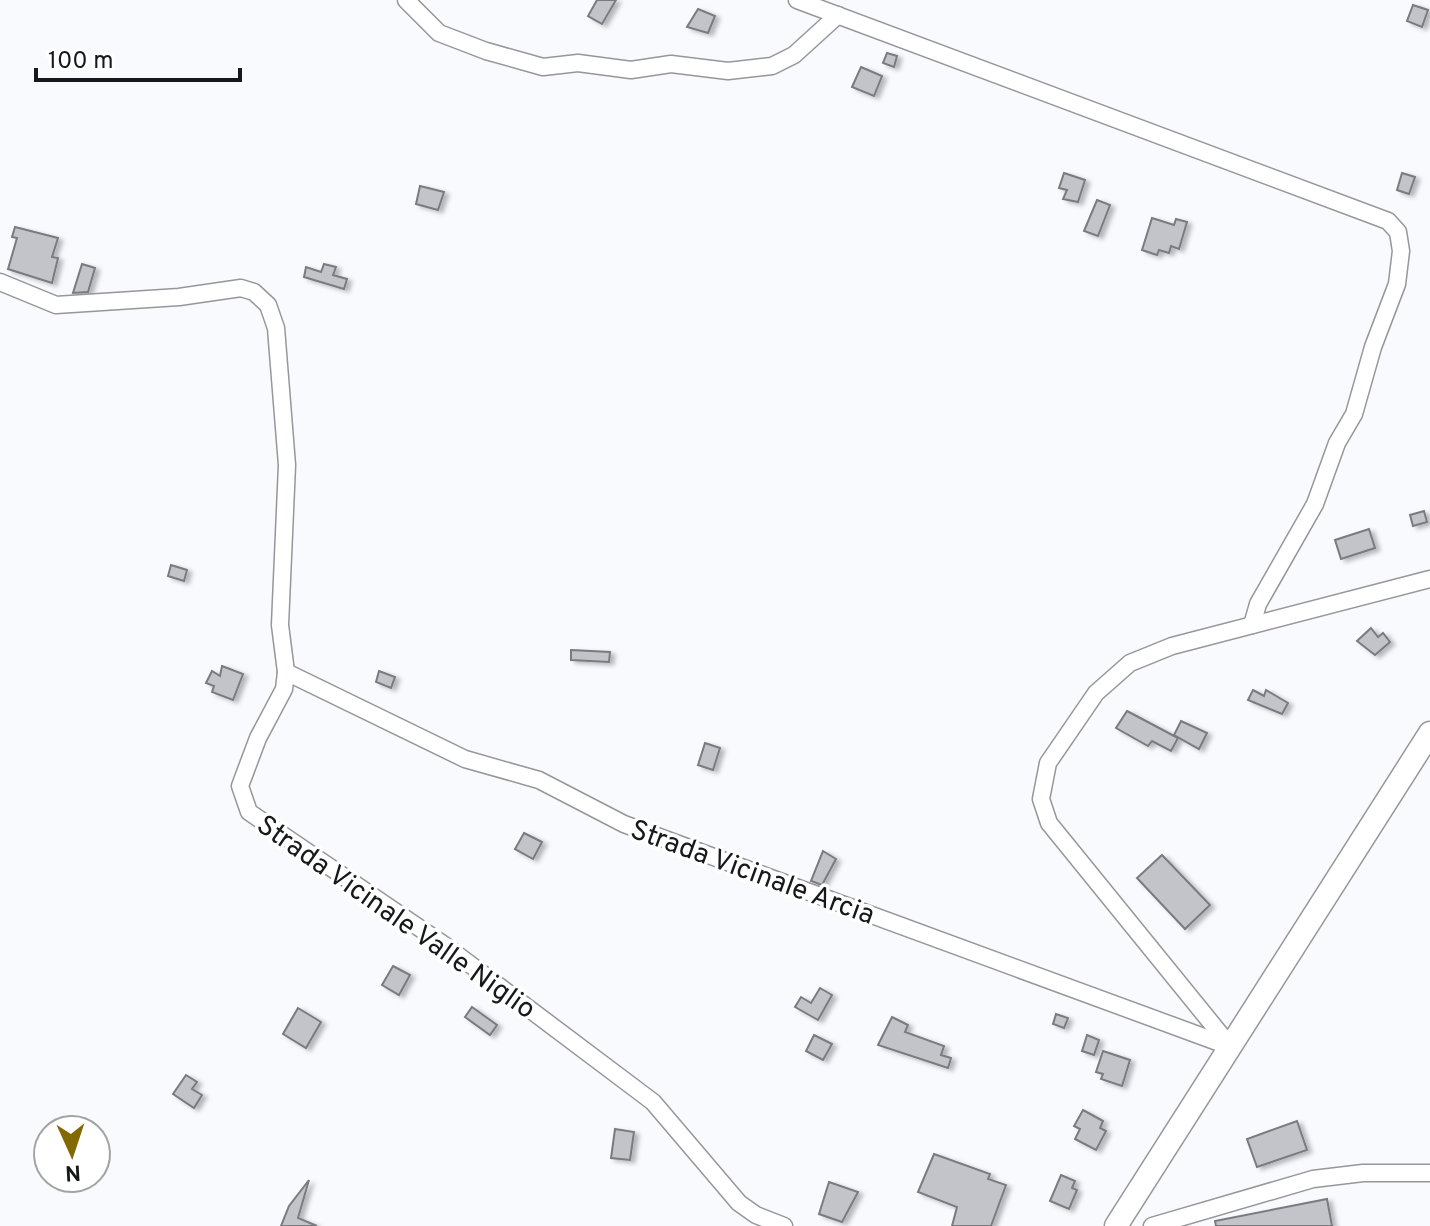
<svg xmlns="http://www.w3.org/2000/svg" width="1430" height="1226" viewBox="0 0 1430 1226" font-family="Overpass,sans-serif">
	<defs>
		<filter id="shadow"><feDropShadow dx="4.5" dy="2.5" stdDeviation="2" flood-color="#0004"/></filter>
	</defs>
	<rect width="100%" height="100%" fill="#f9fafe"/>
	<g fill="#c3c4c9" stroke="#7a7a80" stroke-width="2" filter="url(#shadow)">
		<path d="M597,0H616L602,24L588,16Z"/>
		<path d="M1413,5L1428,10L1422,27L1407,21Z"/>
		<path d="M698,9L715,16L708,33L687,27Z"/>
		<path d="M887,53L897,56L894,67L883,63Z"/>
		<path d="M861,67L882,76L874,96L852,87Z"/>
		<path d="M1064,173L1085,180L1078,202L1063,199L1067,190L1059,188Z"/>
		<path d="M1402,173L1415,177L1409,194L1397,190Z"/>
		<path d="M420,186L444,192L438,210L416,204Z"/>
		<path d="M1097,200L1110,205L1098,236L1084,231Z"/>
		<path d="M1152,218L1174,225L1176,219L1187,222L1179,249L1171,246L1169,253L1159,250L1157,255L1142,250Z"/>
		<path d="M15,227L58,238L52,257L58,258L52,283L8,269L17,238L12,237Z"/>
		<path d="M82,264L95,268L88,292L73,293Z"/>
		<path d="M324,264L336,267L333,275L347,279L344,289L304,277L306,267L321,272Z"/>
		<path d="M1424,511L1427,522L1413,526L1410,515Z"/>
		<path d="M1369,529L1375,548L1341,559L1335,540Z"/>
		<path d="M171,565L187,570L184,581L168,576Z"/>
		<path d="M1371,628L1378,637L1383,633L1390,642L1375,655L1357,641Z"/>
		<path d="M571,650L610,652L609,662L571,660Z"/>
		<path d="M222,666L243,674L233,700L212,692L214,686L206,683L212,671L220,676Z"/>
		<path d="M379,671L395,677L391,688L376,682Z"/>
		<path d="M1253,690L1264,696L1266,690L1288,703L1282,714L1248,700Z"/>
		<path d="M1127,711L1178,738L1171,751L1152,741L1148,746L1116,728Z"/>
		<path d="M1181,721L1207,733L1199,749L1174,735Z"/>
		<path d="M705,743L720,748L713,770L698,765Z"/>
		<path d="M524,833L542,842L533,859L515,849Z"/>
		<path d="M823,851L836,859L822,885L811,881Z"/>
		<path d="M1162,855L1210,905L1185,929L1137,878Z"/>
		<path d="M393,966L410,975L399,995L382,985Z"/>
		<path d="M820,988L832,995L818,1020L795,1007L801,997L811,1003Z"/>
		<path d="M472,1007L497,1025L490,1035L465,1017Z"/>
		<path d="M298,1008L321,1022L306,1048L283,1034Z"/>
		<path d="M1056,1014L1068,1018L1064,1028L1053,1024Z"/>
		<path d="M892,1017L908,1025L905,1032L944,1046L941,1055L951,1058L948,1068L878,1045Z"/>
		<path d="M814,1035L832,1044L823,1060L806,1051Z"/>
		<path d="M1087,1035L1099,1040L1094,1055L1082,1051Z"/>
		<path d="M1103,1051L1130,1060L1122,1086L1101,1079L1103,1074L1096,1072Z"/>
		<path d="M186,1075L197,1082L192,1089L202,1095L194,1108L173,1094Z"/>
		<path d="M1083,1110L1103,1121L1100,1128L1106,1131L1096,1150L1075,1139L1080,1129L1074,1126Z"/>
		<path d="M1297,1121L1307,1150L1257,1167L1247,1139Z"/>
		<path d="M615,1129L634,1132L630,1160L611,1158Z"/>
		<path d="M934,1154L990,1174L988,1179L1006,1185L991,1226H952L957,1207L918,1192Z"/>
		<path d="M1061,1175L1075,1181L1072,1188L1077,1190L1069,1209L1050,1201Z"/>
		<path d="M309,1180L298,1218L317,1226H281L289,1206Z"/>
		<path d="M829,1182L858,1192L842,1222L819,1214Z"/>
		<path d="M1327,1199L1332,1226H1216L1215,1221Z"/>
	</g>
	<g fill="none" stroke-linecap="round" stroke-linejoin="round">
		<g stroke="#96969b" stroke-width="19">
			<g id="minor">
				<path d="M406,0L439,33L486,51L543,67L578,63L631,70L671,64L728,71L772,66L794,55L838,15"/>
				<path d="M797,0L1388,221L1398,232L1401,251L1397,284L1373,347L1354,414L1337,443L1315,504L1258,604L1252,625"/>
				<path d="M0,282L56,305L179,297L241,288L254,292L268,305L276,328L287,465L280,625L286,672L284,689L258,738L240,786L249,812L443,944L653,1102L739,1203L756,1215L784,1226"/>
				<path d="M286,672L465,759L539,780L624,824L1231,1047"/>
				<path d="M1230,1046L1049,823L1041,799L1048,763L1096,693L1130,663L1172,646L1430,579"/>
				<path d="M1152,1226L1313,1179L1363,1173H1430"/>
			</g>
		</g>
		<g stroke="#96969b" stroke-width="25">
			<path id="secondary" d="M1116,1226L1430,733"/>
		</g>
		<use href="#minor" stroke="#fff" stroke-width="16"/>
		<use href="#secondary" stroke="#fff" stroke-width="22"/>
	</g>
	<g text-anchor="middle" stroke-width="7" stroke-linejoin="round" paint-order="stroke">
		<g font-size="28" fill="#17181a" stroke="#fff">
			<text transform="translate(753 871) rotate(20)" y="10">Strada Vicinale Arcia</text>
			<text transform="translate(397 916) rotate(35)" y="10">Strada Vicinale Valle Niglio</text>
		</g>
	</g>
	<g transform="translate(72 1154) rotate(177)"><circle r="38" fill="#ffffff" stroke="#a2a3a3" stroke-width="2"/>
	<path d="M0-6L14 30L0 20L-14 30Z" fill="#836903"/>
	<text y="-12" font-size="22" font-weight="bold" text-anchor="middle" fill="#17181a">N</text>
	</g>
	<path d="M36 68v12h204v-12" fill="none" stroke="#17181a" stroke-width="4"/>
	<text x="48" y="68" font-size="24" fill="#17181a" stroke="#ffffff" stroke-width="6" paint-order="stroke">100 m</text>
</svg>
